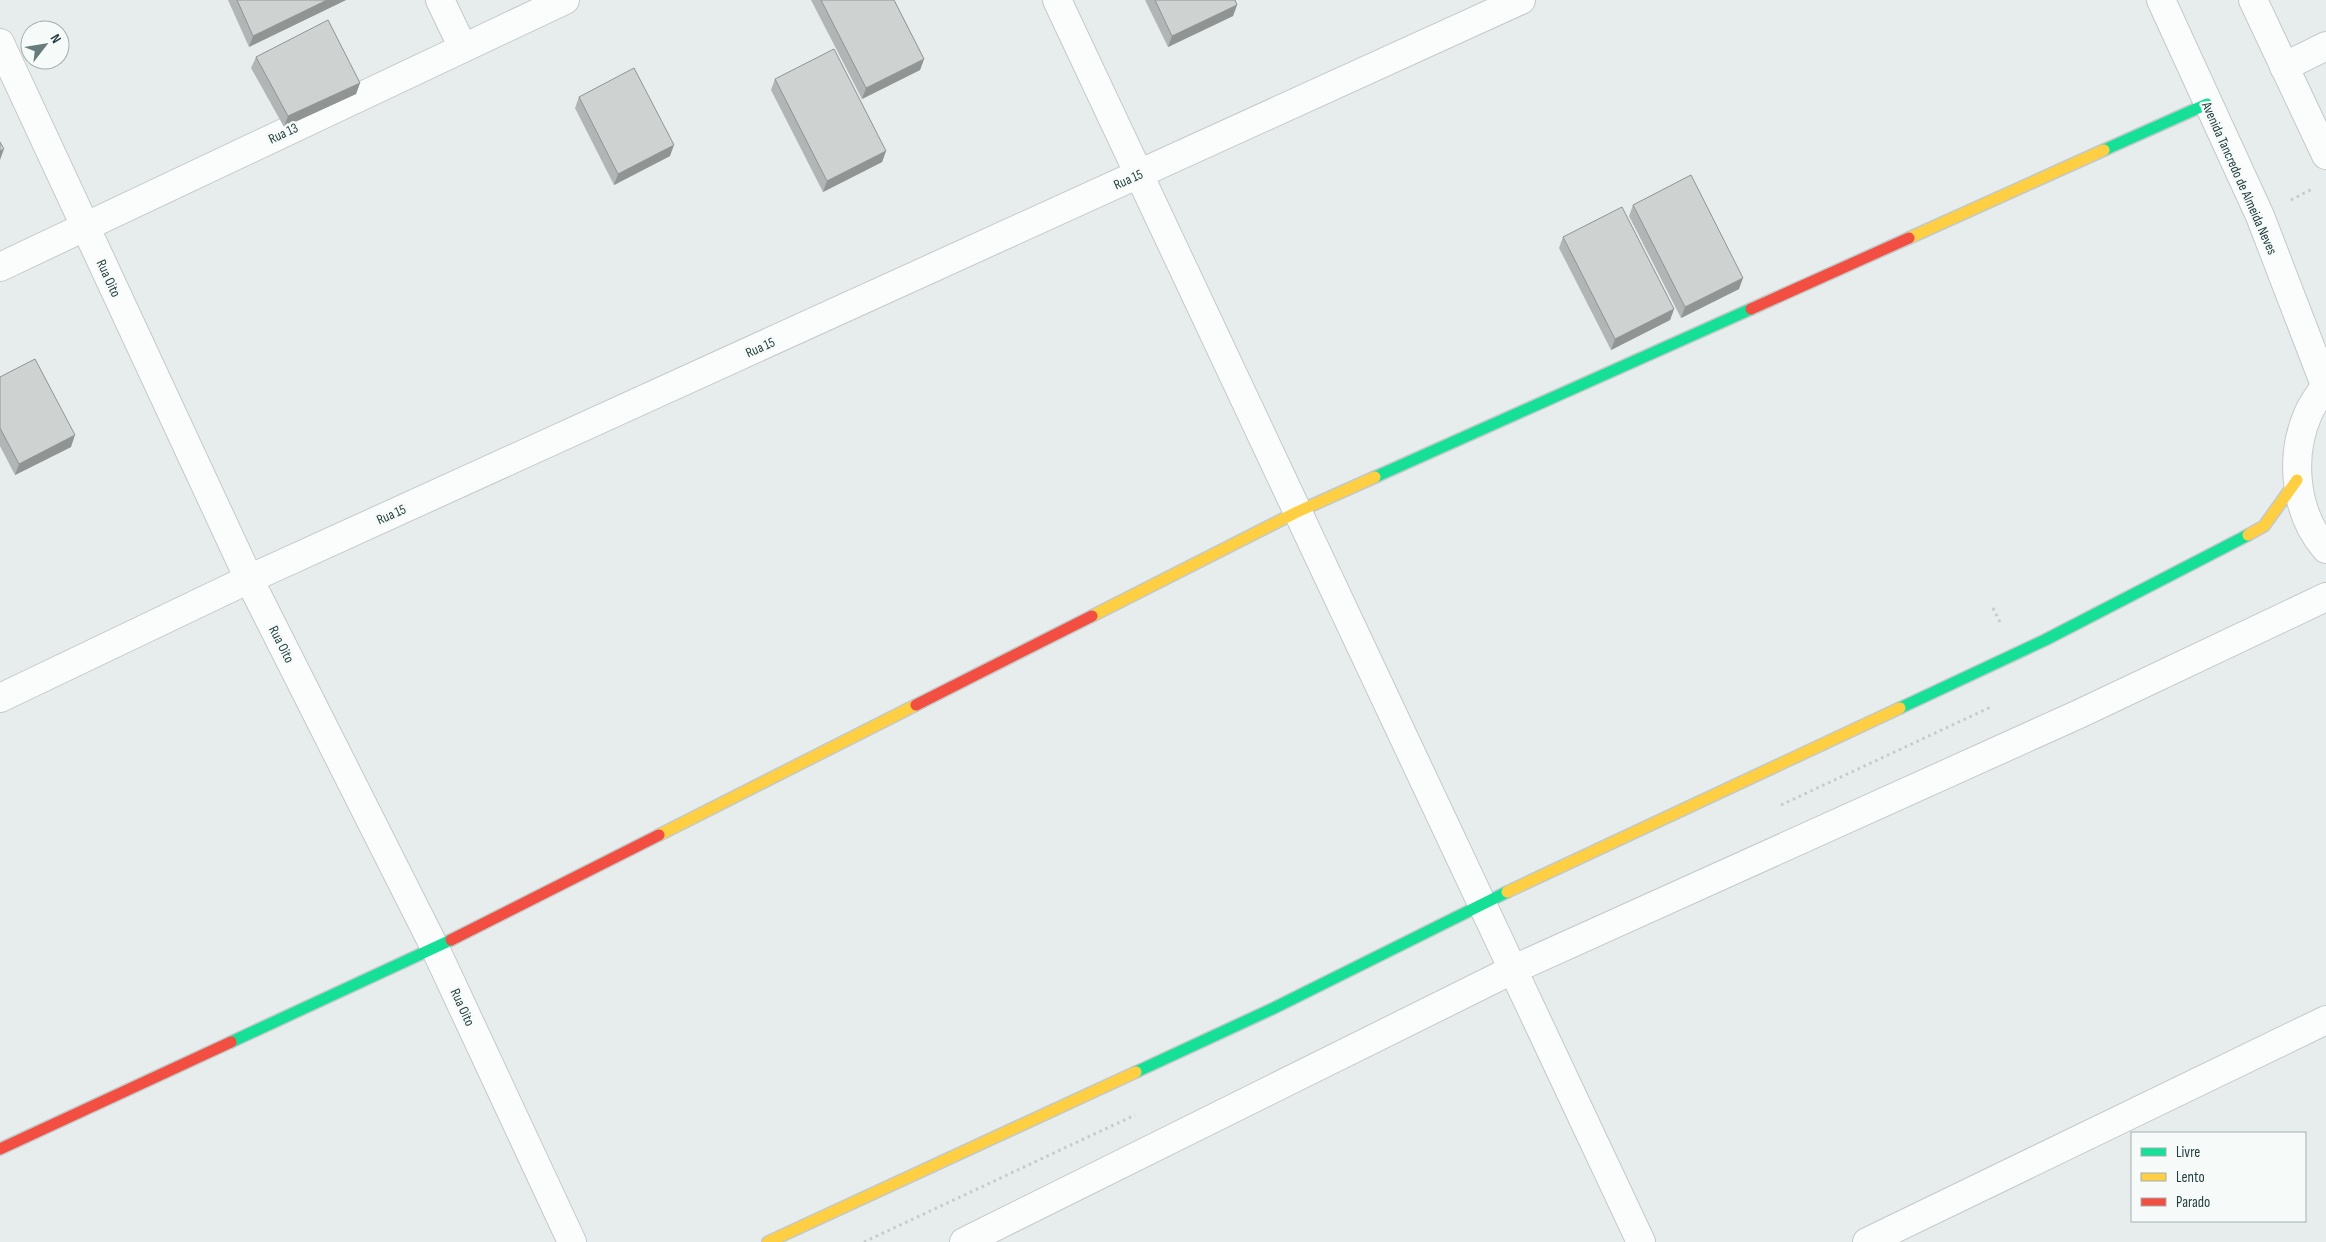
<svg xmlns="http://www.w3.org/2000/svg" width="2326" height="1242" viewBox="0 0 2326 1242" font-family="'Sofia Sans Condensed',sans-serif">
	<rect width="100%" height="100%" fill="#e7ecec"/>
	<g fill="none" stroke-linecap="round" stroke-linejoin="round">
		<g stroke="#c4c9c9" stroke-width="30">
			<g id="street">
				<path d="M440,0L463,48"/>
				<path d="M1057,0L1641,1242"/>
				<path d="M2161,0L2260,216L2325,385"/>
				<path d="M2253,0L2326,155"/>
				<path d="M0,43L249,579L435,948L572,1242"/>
				<path d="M2284,67L2326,46"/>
				<path d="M0,267L565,0"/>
				<path d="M2326,385C2320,394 2312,404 2308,414C2289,457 2295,514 2326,549"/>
				<path d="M0,698L249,579L1521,0"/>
				<path d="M964,1242L1512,970L2079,714L2326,597"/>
				<path d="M1867,1242L2326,1020"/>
			</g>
		</g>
		<g stroke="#c2c9c9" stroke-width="14">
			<g id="fast">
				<path d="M2104,150L2207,104"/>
				<path d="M1375,477L1751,309"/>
				<path d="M1900,708L2045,640L2248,535"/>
				<path d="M231,1042L451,940"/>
				<path d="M1136,1072L1274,1008L1507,892"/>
			</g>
		</g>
		<g stroke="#c2c9c9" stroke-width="14">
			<g id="slow">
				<path d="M1909,238L2104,150"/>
				<path d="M2248,535L2264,526L2297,480"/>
				<path d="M1092,616L1297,512L1375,477"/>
				<path d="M659,835L916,705"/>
				<path d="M1507,892L1900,708"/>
				<path d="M768,1242L1136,1072"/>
			</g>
		</g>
		<g stroke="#c2c9c9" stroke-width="14">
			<g id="jam">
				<path d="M1751,309L1909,238"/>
				<path d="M916,705L1092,616"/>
				<path d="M451,940L659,835"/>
				<path d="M0,1149L231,1042"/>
			</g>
		</g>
		<g stroke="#c3cbcb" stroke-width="3" stroke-dasharray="2.5 4" stroke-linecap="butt">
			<path d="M2291,200L2314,188"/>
			<path d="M1993,608L2000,622"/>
			<path d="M1781,805L1993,706"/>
			<path d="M864,1242L1135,1115"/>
		</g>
		<use href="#street" stroke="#fbfcfc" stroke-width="28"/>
		<use href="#fast" stroke="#16e098" stroke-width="11"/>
		<use href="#slow" stroke="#ffcf43" stroke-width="11"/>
		<use href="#jam" stroke="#f24e42" stroke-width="11"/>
	</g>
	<g fill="#b1b5b5">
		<path d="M228,0H346L249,47Z"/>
		<path d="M811,0H894L924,59L920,70L862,99Z"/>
		<path d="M1145,0H1235L1237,5L1233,16L1168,47Z"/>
		<path d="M256,57L360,83L356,94L284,127L251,68Z"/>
		<path d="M775,79L886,151L882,162L823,192L771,90Z"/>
		<path d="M579,97L670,156L614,185L575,108Z"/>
		<path d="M1633,205L1739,289L1681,318L1629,216Z"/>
		<path d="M1563,237L1674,309L1670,320L1611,350L1559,248Z"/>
		<path d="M0,377L71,447L15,475L0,446Z"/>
	</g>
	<g fill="#909493">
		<path d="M327,0H346L249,47L253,36Z"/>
		<path d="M1237,5L1233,16L1168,47L1172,36Z"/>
		<path d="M924,59L920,70L862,99L866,88Z"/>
		<path d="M360,83L356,94L284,127L288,116Z"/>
		<path d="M674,145L670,156L614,185L618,174Z"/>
		<path d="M4,149L0,160V151Z"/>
		<path d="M886,151L882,162L823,192L827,181Z"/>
		<path d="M1743,278L1739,289L1681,318L1685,307Z"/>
		<path d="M1674,309L1670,320L1611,350L1615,339Z"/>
		<path d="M75,435L71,447L15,475L19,464Z"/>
	</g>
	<g fill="#ced3d2" stroke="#909493">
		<path d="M237,0H327L253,36Z"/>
		<path d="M821,0H894L924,59L866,88Z"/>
		<path d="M1155,0H1235L1237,5L1172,36Z"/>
		<path d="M328,20L360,83L288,116L256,57Z"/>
		<path d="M834,49L886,151L827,181L775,79Z"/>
		<path d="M634,68L674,145L618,174L579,97Z"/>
		<path d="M0,142L4,149L0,151Z"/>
		<path d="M1691,175L1743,278L1685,307L1633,205Z"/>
		<path d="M1622,207L1674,309L1615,339L1563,237Z"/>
		<path d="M35,359L75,435L19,464L0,428V377Z"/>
	</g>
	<g text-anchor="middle" stroke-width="5" stroke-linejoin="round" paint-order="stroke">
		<g font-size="14" fill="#243f40" stroke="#f6faf9">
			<text transform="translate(283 133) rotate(-25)" y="5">Rua 13</text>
			<text transform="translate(2240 178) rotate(66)" y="5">Avenida Tancredo de Almeida Neves</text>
			<text transform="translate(1128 179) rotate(-24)" y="5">Rua 15</text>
			<text transform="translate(109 278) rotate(65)" y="5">Rua Oito</text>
			<text transform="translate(760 347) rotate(-24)" y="5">Rua 15</text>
			<text transform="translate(391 514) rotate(-24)" y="5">Rua 15</text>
			<text transform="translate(282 644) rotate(63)" y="5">Rua Oito</text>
			<text transform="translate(463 1007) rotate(65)" y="5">Rua Oito</text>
		</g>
	</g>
	<rect x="2131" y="1132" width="175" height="90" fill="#f6faf9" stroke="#a2afaf"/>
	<rect x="2141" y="1148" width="25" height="8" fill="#16e098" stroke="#a2afaf"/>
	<text x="2176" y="1157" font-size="15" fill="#243f40">Livre</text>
	<rect x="2141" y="1173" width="25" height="8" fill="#ffcf43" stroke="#a2afaf"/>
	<text x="2176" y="1182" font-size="15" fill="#243f40">Lento</text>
	<rect x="2141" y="1198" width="25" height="8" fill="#f24e42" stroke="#a2afaf"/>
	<text x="2176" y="1207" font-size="15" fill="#243f40">Parado</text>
	<g transform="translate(45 45) rotate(59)"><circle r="24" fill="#f6faf9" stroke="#a2afaf"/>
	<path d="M0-4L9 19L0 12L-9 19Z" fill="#687c7c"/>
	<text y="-8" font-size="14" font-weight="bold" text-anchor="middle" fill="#243f40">N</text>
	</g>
</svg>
